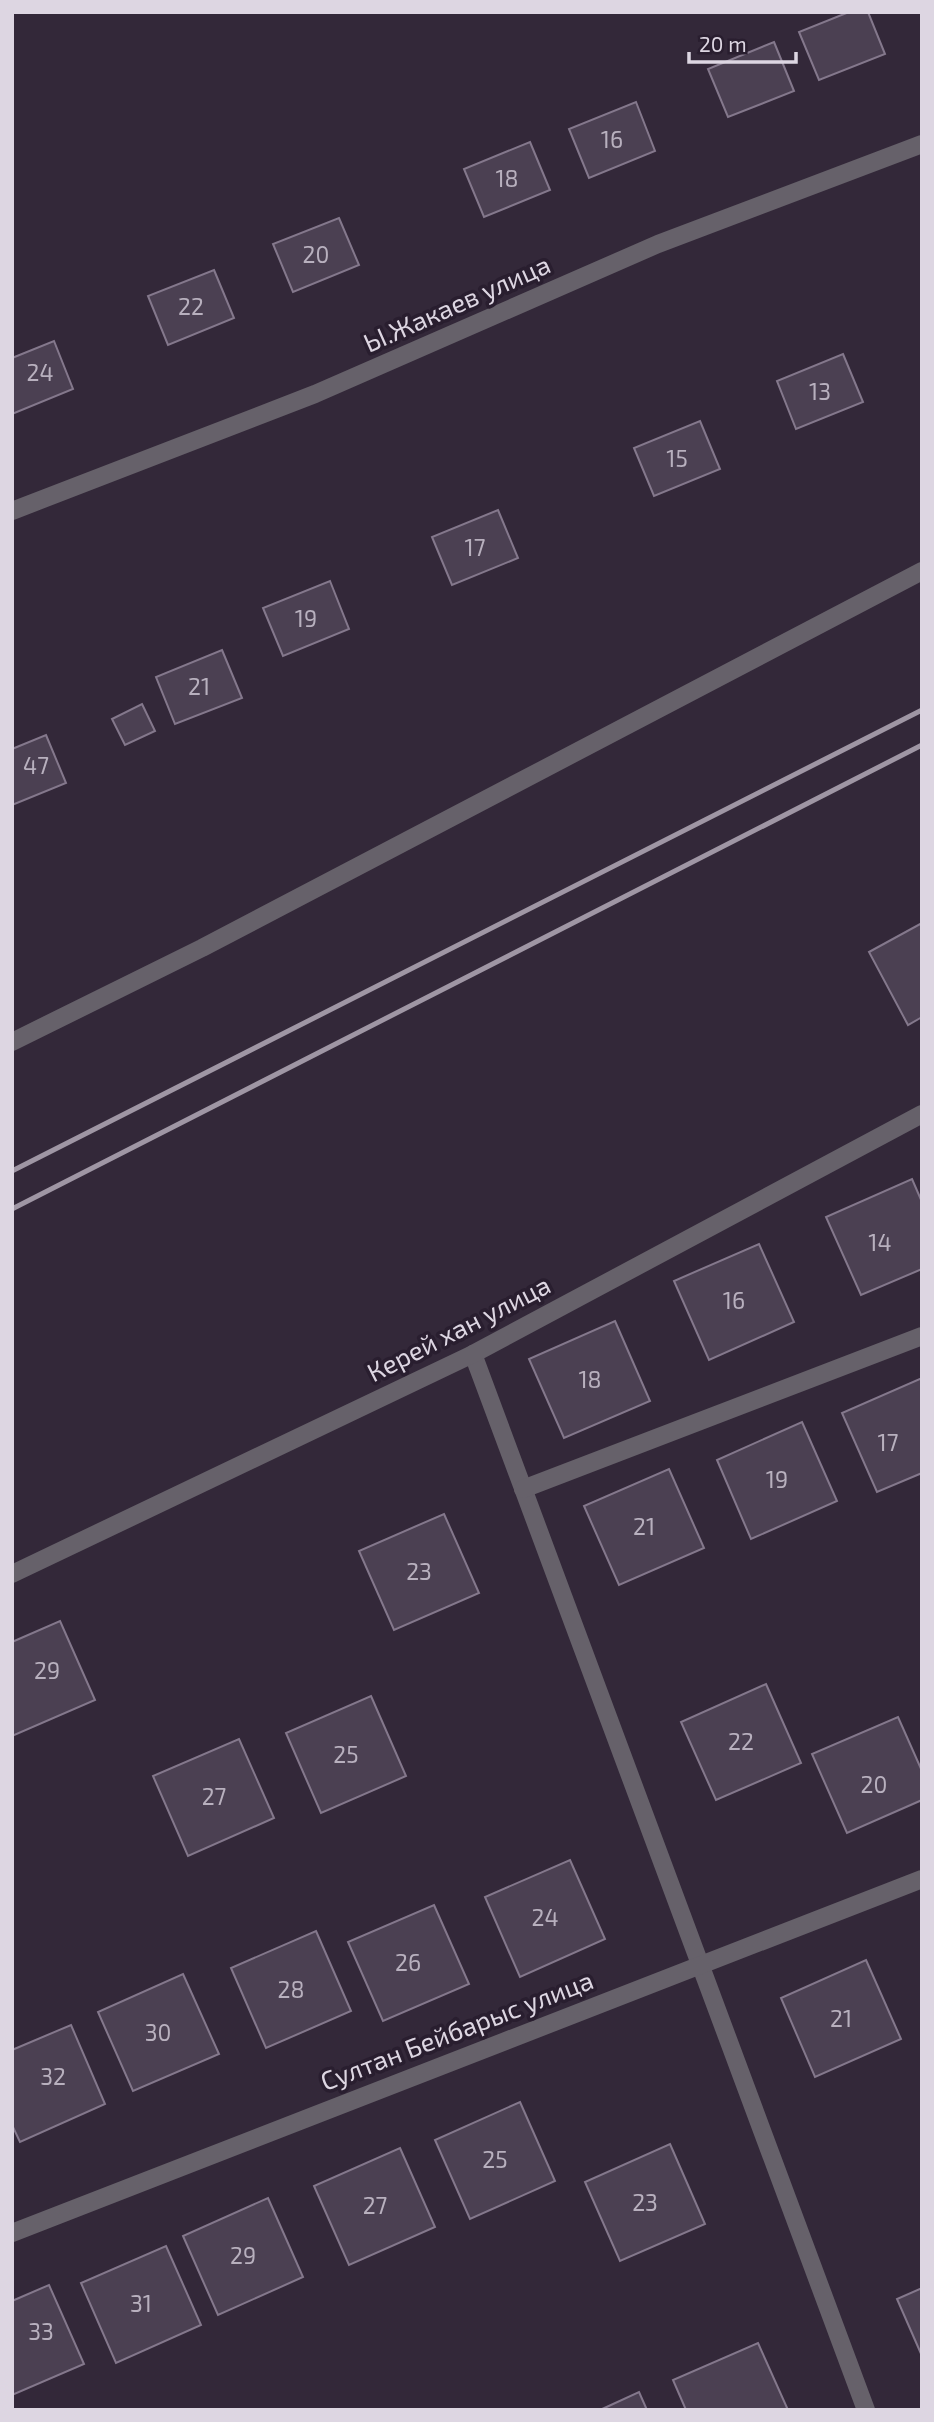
<svg xmlns="http://www.w3.org/2000/svg" width="934" height="2422" viewBox="0 0 934 2422" font-family="'Exo 2',sans-serif">
	<rect width="100%" height="100%" fill="#332839"/>
	<g fill="#4b4052" stroke="#84788c" stroke-width="2">
		<path d="M849,12H868L885,54L819,80L799,32Z"/>
		<path d="M774,42L794,91L728,117L708,69Z"/>
		<path d="M636,102L655,151L589,178L569,129Z"/>
		<path d="M530,142L550,190L484,217L464,169Z"/>
		<path d="M339,218L359,265L293,292L273,244Z"/>
		<path d="M214,270L234,318L168,345L148,296Z"/>
		<path d="M54,341L73,389L12,414V358Z"/>
		<path d="M843,354L863,402L796,429L777,381Z"/>
		<path d="M700,421L720,469L654,496L634,448Z"/>
		<path d="M498,510L518,558L452,585L432,537Z"/>
		<path d="M330,581L349,629L283,656L263,608Z"/>
		<path d="M222,650L242,698L175,724L156,677Z"/>
		<path d="M142,704L155,731L125,745L112,719Z"/>
		<path d="M46,735L66,783L12,805V749Z"/>
		<path d="M922,923V1017L908,1025L869,952Z"/>
		<path d="M912,1179L922,1202V1269L861,1295L826,1217Z"/>
		<path d="M759,1244L794,1322L709,1360L674,1281Z"/>
		<path d="M615,1321L650,1401L564,1438L529,1359Z"/>
		<path d="M922,1378V1473L877,1492L842,1413Z"/>
		<path d="M802,1422L837,1501L751,1539L717,1460Z"/>
		<path d="M669,1469L704,1548L619,1585L584,1506Z"/>
		<path d="M444,1514L479,1593L394,1630L359,1551Z"/>
		<path d="M60,1621L95,1700L12,1736V1642Z"/>
		<path d="M766,1684L801,1763L716,1800L681,1722Z"/>
		<path d="M371,1696L406,1776L321,1813L286,1733Z"/>
		<path d="M898,1717L922,1771V1800L847,1833L812,1754Z"/>
		<path d="M239,1739L274,1818L188,1856L153,1776Z"/>
		<path d="M570,1860L605,1939L520,1977L485,1897Z"/>
		<path d="M434,1905L469,1984L383,2021L348,1942Z"/>
		<path d="M316,1931L351,2011L266,2048L231,1968Z"/>
		<path d="M866,1960L901,2039L815,2077L781,1998Z"/>
		<path d="M183,1974L219,2054L133,2091L98,2012Z"/>
		<path d="M71,2025L105,2104L20,2142L12,2125V2050Z"/>
		<path d="M520,2102L555,2181L470,2219L435,2140Z"/>
		<path d="M670,2144L705,2224L620,2261L585,2182Z"/>
		<path d="M400,2148L435,2227L349,2265L314,2186Z"/>
		<path d="M268,2198L303,2277L218,2315L183,2236Z"/>
		<path d="M166,2246L201,2325L116,2363L81,2283Z"/>
		<path d="M49,2285L84,2364L12,2395V2301Z"/>
		<path d="M922,2288V2356L897,2299Z"/>
		<path d="M758,2343L788,2410H686L673,2380Z"/>
		<path d="M639,2392L647,2410H600Z"/>
	</g>
	<g fill="none" stroke-linecap="round" stroke-linejoin="round">
		<g stroke="#66616a" stroke-width="18">
			<path d="M12,511L315,394L658,244L922,144"/>
			<path d="M12,1042L202,948L922,571"/>
			<path d="M473,1354L866,2410"/>
			<path d="M523,1489L922,1336"/>
			<path d="M12,1574L473,1354L922,1114"/>
			<path d="M12,2233L922,1879"/>
		</g>
		<g stroke="#9f96a4" stroke-width="5">
			<path d="M12,1171L922,710"/>
			<path d="M12,1209L922,745"/>
		</g>
	</g>
	<g text-anchor="middle" stroke-width="7" stroke-linejoin="round" paint-order="stroke">
		<g font-size="23" fill="#b8b0be">
			<text x="612" y="148">16</text>
			<text x="507" y="187">18</text>
			<text x="316" y="263">20</text>
			<text x="191" y="315">22</text>
			<text x="40" y="381">24</text>
			<text x="820" y="400">13</text>
			<text x="677" y="467">15</text>
			<text x="475" y="556">17</text>
			<text x="306" y="627">19</text>
			<text x="199" y="695">21</text>
			<text x="36" y="774">47</text>
			<text x="880" y="1251">14</text>
			<text x="734" y="1309">16</text>
			<text x="590" y="1388">18</text>
			<text x="888" y="1451">17</text>
			<text x="777" y="1488">19</text>
			<text x="644" y="1535">21</text>
			<text x="419" y="1580">23</text>
			<text x="47" y="1679">29</text>
			<text x="741" y="1750">22</text>
			<text x="346" y="1763">25</text>
			<text x="874" y="1793">20</text>
			<text x="214" y="1805">27</text>
			<text x="545" y="1926">24</text>
			<text x="408" y="1971">26</text>
			<text x="291" y="1998">28</text>
			<text x="841" y="2027">21</text>
			<text x="158" y="2041">30</text>
			<text x="53" y="2085">32</text>
			<text x="495" y="2168">25</text>
			<text x="645" y="2211">23</text>
			<text x="375" y="2214">27</text>
			<text x="243" y="2264">29</text>
			<text x="141" y="2312">31</text>
			<text x="41" y="2340">33</text>
		</g>
		<g font-size="26" fill="#ddd6e2" stroke="#291e2f">
			<text transform="translate(457 304) rotate(-24)" y="9">Ы.Жакаев улица</text>
			<text transform="translate(459 1329) rotate(-27)" y="9">Керей хан улица</text>
			<text transform="translate(457 2031) rotate(-21)" y="9">Султан Бейбарыс улица</text>
		</g>
	</g>
	<rect width="934" height="2422" fill="none" stroke="#ddd6e2" stroke-width="28"/>
	<path d="M689 52v10h107v-10" fill="none" stroke="#ddd6e2" stroke-width="3.5"/>
	<text x="699" y="52" font-size="21" fill="#ddd6e2" stroke="#291e2f" stroke-width="5" paint-order="stroke">20 m</text>
</svg>
